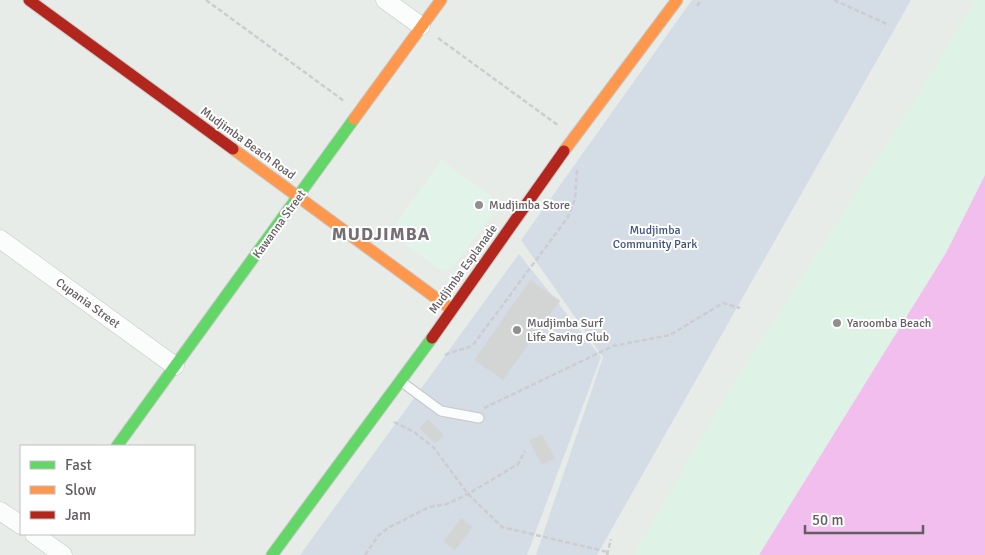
<svg xmlns="http://www.w3.org/2000/svg" width="985" height="555" viewBox="0 0 985 555" font-family="Signika,sans-serif">
	<rect width="100%" height="100%" fill="#e7ece9"/>
	<path fill="#e2f4ea" d="M441,160L501,203L451,269L440,270L390,233Z"/>
	<g fill="#d4dce6">
		<path d="M692,0H911L597,555H536L603,357L521,240Z"/>
		<path d="M519,254L601,357L527,555H300Z"/>
	</g>
	<path fill="#def2e6" d="M975,0H985V175L946,253L759,555H633L727,394L909,109Z"/>
	<path fill="#f2beee" d="M985,175V555H759L946,253Z"/>
	<g fill="#d2d5d3" stroke="#d6dbd8">
		<path d="M530,280L560,301L503,380L474,360Z"/>
		<path d="M428,419L444,435L435,444L419,428Z"/>
		<path d="M542,434L555,458L542,465L529,441Z"/>
		<path d="M461,518L473,527L455,550L443,542Z"/>
	</g>
	<g fill="none" stroke-linecap="round" stroke-linejoin="round">
		<g stroke="#c7c8c7" stroke-width="11">
			<path id="lane" d="M403,383L441,411L479,418"/>
		</g>
		<g stroke="#c7c8c7" stroke-width="19">
			<g id="street">
				<path d="M385,0L421,26"/>
				<path d="M0,239L175,366"/>
				<path d="M0,511L21,525"/>
				<path d="M34,534L63,555"/>
			</g>
		</g>
		<g stroke="#c8c9c8" stroke-width="13">
			<g id="fast">
				<path d="M117,446L354,119"/>
				<path d="M272,555L432,338"/>
			</g>
		</g>
		<g stroke="#c8c9c8" stroke-width="13">
			<g id="slow">
				<path d="M354,119L441,0"/>
				<path d="M233,149L451,309"/>
				<path d="M564,151L677,0"/>
			</g>
		</g>
		<g stroke="#c8c9c8" stroke-width="13">
			<g id="jam">
				<path d="M29,0L233,149"/>
				<path d="M432,338L564,151"/>
			</g>
		</g>
		<g stroke="#cdcdd1" stroke-width="2.5" stroke-dasharray="5 2.5" stroke-linecap="butt">
			<path d="M206,0L344,101"/>
			<path d="M834,0L889,25"/>
			<path d="M697,6L701,0"/>
			<path d="M438,38L559,126"/>
			<path d="M445,355C455,350 464,350 473,345L568,217L575,199L577,169"/>
			<path d="M484,408L613,346L670,335L723,303L740,308"/>
			<path d="M394,422L414,432L434,448L468,494L502,527L608,552"/>
			<path d="M365,555L378,536L388,528L429,507L447,504L468,494L518,464L525,451"/>
			<path d="M607,555L611,539"/>
		</g>
		<use href="#lane" stroke="#fbfcfc" stroke-width="9"/>
		<use href="#street" stroke="#fbfcfc" stroke-width="18"/>
		<use href="#fast" stroke="#63d668" stroke-width="11"/>
		<use href="#slow" stroke="#ff974d" stroke-width="11"/>
		<use href="#jam" stroke="#b3261e" stroke-width="11"/>
	</g>
	<g fill="#928f91" stroke="#fff" stroke-width="2">
		<circle cx="479" cy="205" r="5"/>
		<circle cx="837" cy="323" r="5"/>
		<circle cx="517" cy="330" r="5"/>
	</g>
	<g text-anchor="middle" stroke-width="4" stroke-linejoin="round" paint-order="stroke">
		<g font-size="12" fill="#645d62" stroke="#fff">
			<text transform="translate(248 143) rotate(36)" y="4">Mudjimba Beach Road</text>
			<text transform="translate(279 224) rotate(-54)" y="4">Kawanna Street</text>
			<text transform="translate(463 269) rotate(-54)" y="4">Mudjimba Esplanade</text>
			<text transform="translate(88 303) rotate(36)" y="4">Cupania Street</text>
		</g>
		<g font-size="12" fill="#645d62" stroke="#fff" text-anchor="start">
			<text x="489" y="209">Mudjimba Store</text>
			<text x="527" y="327">Mudjimba Surf<tspan x="527" dy="14">Life Saving Club</tspan></text>
			<text x="847" y="327">Yaroomba Beach</text>
		</g>
		<g font-size="12" fill="#3d5283" stroke="#fff">
			<text x="655" y="234">Mudjimba<tspan x="655" dy="14">Community Park</tspan></text>
		</g>
		<g font-size="18" font-weight="bold" letter-spacing="1" fill="#766e75" stroke="#fff">
			<text x="381" y="240">MUDJIMBA</text>
		</g>
	</g>
	<rect x="20" y="445" width="175" height="90" fill="#ffffff" stroke="#c1bec0"/>
	<rect x="30" y="461" width="25" height="8" fill="#63d668" stroke="#c1bec0"/>
	<text x="65" y="470" font-size="15" fill="#645d62">Fast</text>
	<rect x="30" y="486" width="25" height="8" fill="#ff974d" stroke="#c1bec0"/>
	<text x="65" y="495" font-size="15" fill="#645d62">Slow</text>
	<rect x="30" y="511" width="25" height="8" fill="#b3261e" stroke="#c1bec0"/>
	<text x="65" y="520" font-size="15" fill="#645d62">Jam</text>
	<path d="M805 525v8h118v-8" fill="none" stroke="#645d62" stroke-width="2.5"/>
	<text x="812" y="525" font-size="15" fill="#645d62" stroke="#ffffff" stroke-width="4" paint-order="stroke">50 m</text>
</svg>
